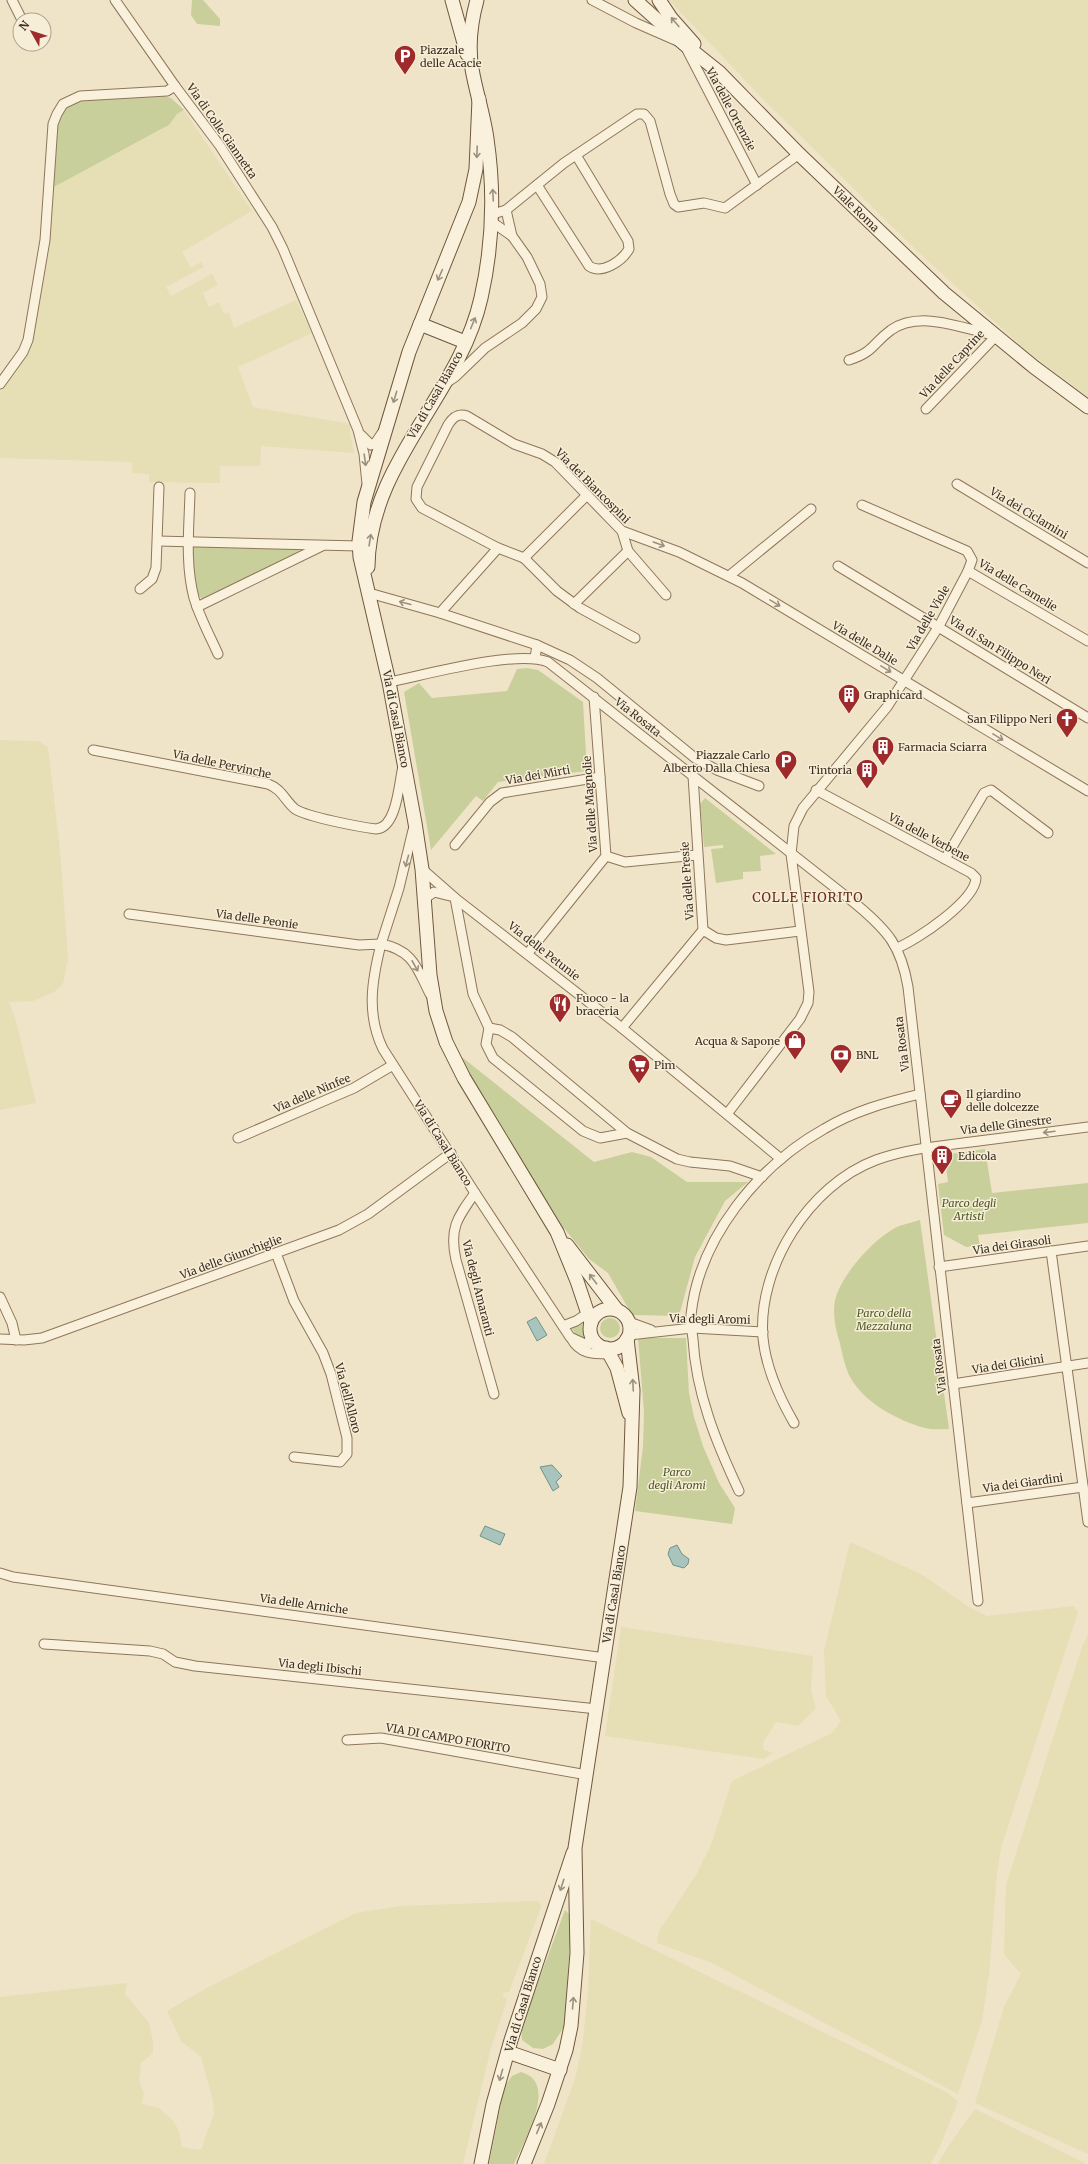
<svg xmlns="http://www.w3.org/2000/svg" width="1088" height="2164" viewBox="0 0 1088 2164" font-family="Merriweather,serif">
	<rect width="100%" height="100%" fill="#f0e4c8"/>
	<g fill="#e6deb5">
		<path d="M669,0H1088V397L1027,351L916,250L760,96Z"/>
		<path d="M184,110L252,211L182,252L191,268L201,262L204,267L166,287L171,296L212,274L218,285L203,293L209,307L219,302L224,314L229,313L234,328L296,300L312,333L238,367L253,407L350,424V433L354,453L261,446L260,466H220V483L149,482V474L132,473V462L0,458V392L28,352L31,344L50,244L52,188L157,132L169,125L177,114Z"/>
		<path d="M0,740L38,741L48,747L60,850L68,959L63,984L54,992L33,1001L9,1002L16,1021L36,1103L0,1110Z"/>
		<path d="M850,1542L921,1574L969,1607L987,1616L1074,1606L1078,1612L1001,1848L997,1873L989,1974L982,2021L958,2094L712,1963L657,1943L659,1931L696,1875L711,1845L732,1781L832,1733L841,1721L826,1696L824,1651Z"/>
		<path d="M621,1627L813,1656L811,1691L816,1708L798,1726L776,1722L764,1741L763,1749L773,1753L764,1759L605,1736Z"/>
		<path d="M1088,1635V2154L975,2103L1004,2007L1021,1974L1004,1954L1006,1885L1082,1647Z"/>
		<path d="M539,1901L541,1907L509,1992L503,1993V1996L507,2000L491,2048L463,2164H0V1997L127,1983L125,1994L149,2023L153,2041V2053L141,2063L139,2081L144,2093L142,2104L159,2108L174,2122L179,2131L182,2147L201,2150L214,2113L213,2101L201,2057L181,2041L167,2011L205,1989L356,1913L400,1906Z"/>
		<path d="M591,1919L948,2093L958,2102L938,2151L930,2164H544L575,2079L583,2041L588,1991Z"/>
		<path d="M975,2109L1087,2164H938L947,2148Z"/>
	</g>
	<g fill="#c9cf9b">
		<path d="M192,0H203L220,19V26L197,24L191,15Z"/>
		<path d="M164,96L171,98L184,110L177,114L169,125L52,188L56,125L63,108L77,100Z"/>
		<path d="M196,543L297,547L299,551L202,599L198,595L193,571L192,547Z"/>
		<path d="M527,668L538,670L583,702L587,771L498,782L483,801L476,796L431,850L404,692L419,683L432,698L507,691L517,669Z"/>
		<path d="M705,798L776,854L760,856L761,871L743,872V879L716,883L711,849L723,848V845L704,847L700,804Z"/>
		<path d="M458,1054L594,1162L632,1152L651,1157L687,1182H748L725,1201L695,1257L679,1316L632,1315L608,1273L589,1259L563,1227L496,1120Z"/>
		<path d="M985,1149L992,1193L1088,1183V1223L978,1235L980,1246L966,1247L944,1235L938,1184L948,1182L946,1167L937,1168L935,1156Z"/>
		<path d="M920,1220L949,1429C941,1429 932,1430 925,1428C896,1420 863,1402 849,1375C844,1364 842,1351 839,1340C834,1324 831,1304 839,1289C849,1267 877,1236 899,1226C906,1224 913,1222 920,1220Z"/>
		<circle cx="610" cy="1328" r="10"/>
		<path d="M584,1321V1322L590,1340L576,1335L572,1328Z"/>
		<path d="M638,1338H686L689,1393L694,1417L703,1446L719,1483L735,1508L732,1524L635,1511L643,1446L644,1412Z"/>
		<path d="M565,1910L569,1914L571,1929L564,2027L553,2044L543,2049L533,2048L522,2040L521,2028Z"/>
		<path d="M521,2072C560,2082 523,2143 514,2164H489L504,2087L512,2076Z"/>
	</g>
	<g fill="#a9c4bc" stroke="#6f938a">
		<path d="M536,1317L547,1335L537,1341L527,1322Z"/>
		<path d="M552,1465L562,1476L556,1482L559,1487L553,1491L540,1467Z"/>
		<path d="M485,1526L505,1534L500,1545L480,1536Z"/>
		<path d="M677,1545L682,1554L689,1559L688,1564L684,1568L673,1565L668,1554L670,1548Z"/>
	</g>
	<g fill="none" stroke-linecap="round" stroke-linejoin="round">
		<g stroke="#8d765c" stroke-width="11">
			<g id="street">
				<path d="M12,0L22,20"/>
				<path d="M115,0L175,86"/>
				<path d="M592,0L636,23L684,44L757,185"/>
				<path d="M537,185L589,266C602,275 622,261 629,249L628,241L576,155"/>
				<path d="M506,210L512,236"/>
				<path d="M493,214L506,210L564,163L637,114H644L650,121L670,194L674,204L678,207L704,203L725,208L799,154"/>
				<path d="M849,360C874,352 872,344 891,330C920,310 962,328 993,335"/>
				<path d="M446,383L455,377L485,348L522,323L536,309L542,297L540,284L527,257L512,236L492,222"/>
				<path d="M0,384L23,352L28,340L45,240L53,124L57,114L63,104L80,96L167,91L175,86L220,146L272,227L283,249L358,430L364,454L367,484"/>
				<path d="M926,409L996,336"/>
				<path d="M361,435L371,445L376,442L382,433"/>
				<path d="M957,484L1088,563"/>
				<path d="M190,493C189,528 185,564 194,598C200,618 210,636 218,654"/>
				<path d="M862,505L967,551L972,560L968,571L1088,641"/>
				<path d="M622,531L679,552L742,583L1088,791"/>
				<path d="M158,541L359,546"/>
				<path d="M498,548L422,508L416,499L417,487L448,425C453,417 458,413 467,416L514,444L542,454L555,462L622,531L628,551L666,595"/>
				<path d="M524,558L557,591L580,608L635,638"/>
				<path d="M838,566L1088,718"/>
				<path d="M729,576L811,509"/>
				<path d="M140,589L152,579L156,568L159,487"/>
				<path d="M369,593L440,613L537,645"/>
				<path d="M574,604L628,551"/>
				<path d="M197,607L322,546"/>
				<path d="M440,613L498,548L524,558L587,495"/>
				<path d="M535,658L537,645L570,660L597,678L695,758L717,770L759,786"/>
				<path d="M389,682C425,675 517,649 548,662L857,905C888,931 901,946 908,987L978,1601"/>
				<path d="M93,750L268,784C282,789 285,801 295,809C307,817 360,827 376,829C397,828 399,783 403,766"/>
				<path d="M816,790L971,873L976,878C975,901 917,940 897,948"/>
				<path d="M413,830L399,888L381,944C413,950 417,968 430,994"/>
				<path d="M455,845L490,802L502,793L600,777"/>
				<path d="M606,856L625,862L697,855"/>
				<path d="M945,859L984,793L991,790L1048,833"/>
				<path d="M422,869L455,898L622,1028L781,1159"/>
				<path d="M455,898L473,994L489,1028"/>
				<path d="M424,902L427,897L434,892L450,896"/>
				<path d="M129,914L359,945L381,944C372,980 366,1014 383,1049L475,1193L570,1337L583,1343L597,1344"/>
				<path d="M703,930L716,938L726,940L800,931"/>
				<path d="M528,953L606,856L594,697"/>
				<path d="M489,1028L500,1030L512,1037L627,1133L677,1159L690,1162L730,1166L762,1177"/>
				<path d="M489,1028L486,1044L493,1058L583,1131L600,1138L627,1133"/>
				<path d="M622,1028L703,930L693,776"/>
				<path d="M727,1114L800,1019L808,1003L809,992L791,854L794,826L803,808L887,707L939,626L968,571"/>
				<path d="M238,1138L354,1088L393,1065"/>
				<path d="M475,1193C457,1218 449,1229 456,1260L494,1394"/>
				<path d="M1051,1251L1088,1522"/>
				<path d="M276,1253L294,1301L323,1353L331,1374L347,1438V1454L340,1462L294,1457"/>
				<path d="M939,1267L1088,1246"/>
				<path d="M0,1297L12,1323L16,1340"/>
				<path d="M629,1322L651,1330"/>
				<path d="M563,1326L576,1321L588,1313"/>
				<path d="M629,1335L692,1328L763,1332"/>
				<path d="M571,1338C580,1354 592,1354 609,1354"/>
				<path d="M0,1339L24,1340L42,1338L339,1230L368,1214L451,1153"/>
				<path d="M953,1384L1088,1363"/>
				<path d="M794,1423C779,1397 766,1369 763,1338C757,1268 809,1185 876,1160C906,1149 939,1146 971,1142C1010,1137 1049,1132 1088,1127"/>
				<path d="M739,1491C716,1442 696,1393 693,1339C692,1331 690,1322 691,1315C699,1238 758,1166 824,1129C854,1111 887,1102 920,1094"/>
				<path d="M967,1503L1083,1487"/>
				<path d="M0,1573L13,1577L605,1658"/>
				<path d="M44,1644L150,1651L163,1654L175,1662L195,1666L597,1709"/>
				<path d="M347,1740L381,1738L587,1775"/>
			</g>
		</g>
		<g stroke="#6f573f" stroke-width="15">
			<g id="secondary">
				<path d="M452,0L467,54"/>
				<path d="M635,0L684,44L719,72L799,154L944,293L1034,367L1088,407"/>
				<path d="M659,0L671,18L694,44"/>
				<path d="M479,99L476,169L469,202L409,352L364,502L359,541L360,557L389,682L415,823L422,869L430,975L436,1011L446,1042L464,1078L557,1232L577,1281L591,1323"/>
				<path d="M420,324L465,342"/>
				<path d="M368,567C369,462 459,396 481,298C493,245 495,193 487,139C484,116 476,92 472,69C468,46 471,22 477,0"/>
				<path d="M567,1245L617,1310"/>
				<circle cx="610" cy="1329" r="20"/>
				<path d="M606,1348L617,1368L629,1413"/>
				<path d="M508,2052L560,2070"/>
				<path d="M481,2164L493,2104L511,2040L573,1853"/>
				<path d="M524,2164L548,2104L566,2050L571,2026L577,1953L575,1848L630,1487L633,1390L627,1339"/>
			</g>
		</g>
		<use href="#street" stroke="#faf1dc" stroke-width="9"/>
		<use href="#secondary" stroke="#faf1dc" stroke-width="13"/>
	</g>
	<defs><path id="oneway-shaft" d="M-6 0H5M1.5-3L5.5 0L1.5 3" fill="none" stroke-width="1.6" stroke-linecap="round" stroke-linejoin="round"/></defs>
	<g stroke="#9c907e">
		<use href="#oneway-shaft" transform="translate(675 22) rotate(-130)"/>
		<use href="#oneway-shaft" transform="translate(477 152) rotate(92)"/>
		<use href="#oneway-shaft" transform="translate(493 195) rotate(-93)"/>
		<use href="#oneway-shaft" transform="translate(440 275) rotate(114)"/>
		<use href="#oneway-shaft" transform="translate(473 323) rotate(-68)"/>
		<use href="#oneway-shaft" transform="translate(395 397) rotate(107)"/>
		<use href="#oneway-shaft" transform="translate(365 460) rotate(82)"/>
		<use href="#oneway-shaft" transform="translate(370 540) rotate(-81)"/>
		<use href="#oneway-shaft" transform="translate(659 544) rotate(20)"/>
		<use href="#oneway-shaft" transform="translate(405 603) rotate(-165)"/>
		<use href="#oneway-shaft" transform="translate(775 603) rotate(31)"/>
		<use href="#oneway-shaft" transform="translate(886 669) rotate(31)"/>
		<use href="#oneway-shaft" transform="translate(998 737) rotate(31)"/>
		<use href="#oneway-shaft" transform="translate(407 861) rotate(105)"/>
		<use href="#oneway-shaft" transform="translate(415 966) rotate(61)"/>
		<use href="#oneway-shaft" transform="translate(1049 1132) rotate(173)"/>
		<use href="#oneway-shaft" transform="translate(593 1279) rotate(-127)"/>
		<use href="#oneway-shaft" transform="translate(633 1385) rotate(-93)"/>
		<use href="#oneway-shaft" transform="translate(562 1885) rotate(108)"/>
		<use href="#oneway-shaft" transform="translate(573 2003) rotate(-85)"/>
		<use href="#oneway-shaft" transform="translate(501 2075) rotate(106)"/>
		<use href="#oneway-shaft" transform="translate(539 2128) rotate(-67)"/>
	</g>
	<defs>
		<g id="parking-pin" transform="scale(1.15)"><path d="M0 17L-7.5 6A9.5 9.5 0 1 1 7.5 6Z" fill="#9e2a2b" stroke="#f7eed8"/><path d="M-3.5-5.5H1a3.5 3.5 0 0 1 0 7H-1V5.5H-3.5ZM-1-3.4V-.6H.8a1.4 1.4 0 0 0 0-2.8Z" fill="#fff"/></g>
		<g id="building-pin" transform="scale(1.15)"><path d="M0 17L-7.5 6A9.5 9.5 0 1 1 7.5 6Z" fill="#9e2a2b" stroke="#f7eed8"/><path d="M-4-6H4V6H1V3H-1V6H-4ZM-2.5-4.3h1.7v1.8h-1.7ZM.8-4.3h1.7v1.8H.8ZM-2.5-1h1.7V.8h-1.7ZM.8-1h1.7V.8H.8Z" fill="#fff"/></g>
		<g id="church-pin" transform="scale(1.15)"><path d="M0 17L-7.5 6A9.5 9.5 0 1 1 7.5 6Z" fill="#9e2a2b" stroke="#f7eed8"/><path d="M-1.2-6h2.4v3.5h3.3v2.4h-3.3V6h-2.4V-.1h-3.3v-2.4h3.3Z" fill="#fff"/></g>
		<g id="restaurant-pin" transform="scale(1.15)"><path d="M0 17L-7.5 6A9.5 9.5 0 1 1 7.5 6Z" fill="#9e2a2b" stroke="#f7eed8"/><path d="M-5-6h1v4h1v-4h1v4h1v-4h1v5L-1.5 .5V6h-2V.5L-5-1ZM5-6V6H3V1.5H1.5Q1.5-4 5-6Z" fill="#fff"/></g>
		<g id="shop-pin" transform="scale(1.15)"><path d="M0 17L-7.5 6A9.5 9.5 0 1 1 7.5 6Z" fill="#9e2a2b" stroke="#f7eed8"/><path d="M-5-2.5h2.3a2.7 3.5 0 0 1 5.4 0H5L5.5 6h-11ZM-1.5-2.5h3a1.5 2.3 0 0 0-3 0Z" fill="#fff"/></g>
		<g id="bank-pin" transform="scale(1.15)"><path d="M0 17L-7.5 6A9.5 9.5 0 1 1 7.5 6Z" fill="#9e2a2b" stroke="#f7eed8"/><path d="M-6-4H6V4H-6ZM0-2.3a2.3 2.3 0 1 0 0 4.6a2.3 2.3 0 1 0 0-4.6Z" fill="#fff"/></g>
		<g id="supermarket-pin" transform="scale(1.15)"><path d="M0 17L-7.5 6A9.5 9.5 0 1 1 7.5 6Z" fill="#9e2a2b" stroke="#f7eed8"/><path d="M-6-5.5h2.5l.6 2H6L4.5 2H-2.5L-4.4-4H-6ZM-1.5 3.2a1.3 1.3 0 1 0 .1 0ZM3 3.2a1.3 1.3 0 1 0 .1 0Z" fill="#fff"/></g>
		<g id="cafe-pin" transform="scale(1.15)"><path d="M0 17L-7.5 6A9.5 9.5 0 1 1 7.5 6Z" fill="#9e2a2b" stroke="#f7eed8"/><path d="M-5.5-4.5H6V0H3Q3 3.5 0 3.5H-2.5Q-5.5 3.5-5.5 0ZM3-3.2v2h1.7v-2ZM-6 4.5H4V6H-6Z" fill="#fff"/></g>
	</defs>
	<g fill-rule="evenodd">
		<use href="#parking-pin" x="405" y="56"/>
		<use href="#building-pin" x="849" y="695"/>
		<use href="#church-pin" x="1067" y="719"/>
		<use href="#building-pin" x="883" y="747"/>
		<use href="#parking-pin" x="786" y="761"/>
		<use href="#building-pin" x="867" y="770"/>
		<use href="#restaurant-pin" x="560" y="1004"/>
		<use href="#shop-pin" x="795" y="1041"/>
		<use href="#bank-pin" x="841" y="1055"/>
		<use href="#supermarket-pin" x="639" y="1065"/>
		<use href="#cafe-pin" x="951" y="1100"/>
		<use href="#building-pin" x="942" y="1156"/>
	</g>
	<g text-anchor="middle" stroke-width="3" stroke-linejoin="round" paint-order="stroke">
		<g font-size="11" fill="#3d2e20" stroke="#f7eed8" text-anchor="start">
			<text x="420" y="54">Piazzale<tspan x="420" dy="13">delle Acacie</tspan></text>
			<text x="864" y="699">Graphicard</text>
			<text x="1052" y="723" text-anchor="end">San Filippo Neri</text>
			<text x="898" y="751">Farmacia Sciarra</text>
			<text x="770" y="759" text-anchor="end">Piazzale Carlo<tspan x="770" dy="13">Alberto Dalla Chiesa</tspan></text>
			<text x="852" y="774" text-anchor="end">Tintoria</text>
			<text x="576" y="1002">Fuoco - la<tspan x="576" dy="13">braceria</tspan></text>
			<text x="780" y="1045" text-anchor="end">Acqua &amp; Sapone</text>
			<text x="856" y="1059">BNL</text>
			<text x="654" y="1069">Pim</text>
			<text x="966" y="1098">Il giardino<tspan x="966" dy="13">delle dolcezze</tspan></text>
			<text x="958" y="1160">Edicola</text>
		</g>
		<g font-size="11" fill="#3d2e20" stroke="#f7eed8">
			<text transform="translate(731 109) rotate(62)" y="4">Via delle Ortenzie</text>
			<text transform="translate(222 131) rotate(55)" y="4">Via di Colle Giannetta</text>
			<text transform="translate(856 209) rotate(44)" y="4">Viale Roma</text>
			<text transform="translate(952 364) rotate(-47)" y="4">Via delle Caprine</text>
			<text transform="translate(435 395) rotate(-60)" y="4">Via di Casal Bianco</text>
			<text transform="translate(593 486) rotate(45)" y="4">Via dei Biancospini</text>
			<text transform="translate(1029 513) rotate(31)" y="4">Via dei Ciclamini</text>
			<text transform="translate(1018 585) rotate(31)" y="4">Via delle Camelie</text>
			<text transform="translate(928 618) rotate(-60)" y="4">Via delle Viole</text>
			<text transform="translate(865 643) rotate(31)" y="4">Via delle Dalie</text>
			<text transform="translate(1000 650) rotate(32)" y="4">Via di San Filippo Neri</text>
			<text transform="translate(638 717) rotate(38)" y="4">Via Rosata</text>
			<text transform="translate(396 719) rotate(79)" y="4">Via di Casal Bianco</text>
			<text transform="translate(222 764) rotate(12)" y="4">Via delle Pervinche</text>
			<text transform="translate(538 775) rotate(-10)" y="4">Via dei Mirti</text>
			<text transform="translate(590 804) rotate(-94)" y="4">Via delle Magnolie</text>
			<text transform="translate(929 837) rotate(28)" y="4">Via delle Verbene</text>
			<text transform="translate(687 881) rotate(-94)" y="4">Via delle Fresie</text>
			<text transform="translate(257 919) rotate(8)" y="4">Via delle Peonie</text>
			<text transform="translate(544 951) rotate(38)" y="4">Via delle Petunie</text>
			<text transform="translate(902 1044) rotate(-97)" y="4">Via Rosata</text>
			<text transform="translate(312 1093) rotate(-23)" y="4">Via delle Ninfee</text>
			<text transform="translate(1006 1125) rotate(-7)" y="4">Via delle Ginestre</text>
			<text transform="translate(443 1143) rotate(58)" y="4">Via di Casal Bianco</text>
			<text transform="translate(1012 1245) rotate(-8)" y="4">Via dei Girasoli</text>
			<text transform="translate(231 1257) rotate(-20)" y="4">Via delle Giunchiglie</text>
			<text transform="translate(478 1288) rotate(76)" y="4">Via degli Amaranti</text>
			<text transform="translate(710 1319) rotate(1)" y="4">Via degli Aromi</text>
			<text transform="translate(1008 1364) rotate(-9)" y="4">Via dei Glicini</text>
			<text transform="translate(939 1366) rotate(-97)" y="4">Via Rosata</text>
			<text transform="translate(348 1398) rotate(75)" y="4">Via dell'Alloro</text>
			<text transform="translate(1023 1483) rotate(-8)" y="4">Via dei Giardini</text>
			<text transform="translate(614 1594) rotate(-81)" y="4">Via di Casal Bianco</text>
			<text transform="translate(304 1604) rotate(8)" y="4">Via delle Arniche</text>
			<text transform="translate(320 1667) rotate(6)" y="4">Via degli Ibischi</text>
			<text transform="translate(448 1738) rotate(10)" y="4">VIA DI CAMPO FIORITO</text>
			<text transform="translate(523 2004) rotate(-73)" y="4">Via di Casal Bianco</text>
		</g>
		<g font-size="11" font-style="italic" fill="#4d5a26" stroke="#f7eed8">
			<text x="969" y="1207">Parco degli<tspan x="969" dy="13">Artisti</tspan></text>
			<text x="884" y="1317">Parco della<tspan x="884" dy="13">Mezzaluna</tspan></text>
			<text x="677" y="1476">Parco<tspan x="677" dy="13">degli Aromi</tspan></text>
		</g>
		<g font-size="13" letter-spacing="1" fill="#6b2e1e" stroke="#f7eed8">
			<text x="808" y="902">COLLE FIORITO</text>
		</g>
	</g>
	<g transform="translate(32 32) rotate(309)"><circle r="19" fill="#f7eed8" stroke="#ada18e"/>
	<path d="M0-3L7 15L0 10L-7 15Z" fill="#9e2a2b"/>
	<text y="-6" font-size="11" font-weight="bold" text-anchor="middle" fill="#3d2e20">N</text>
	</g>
</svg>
